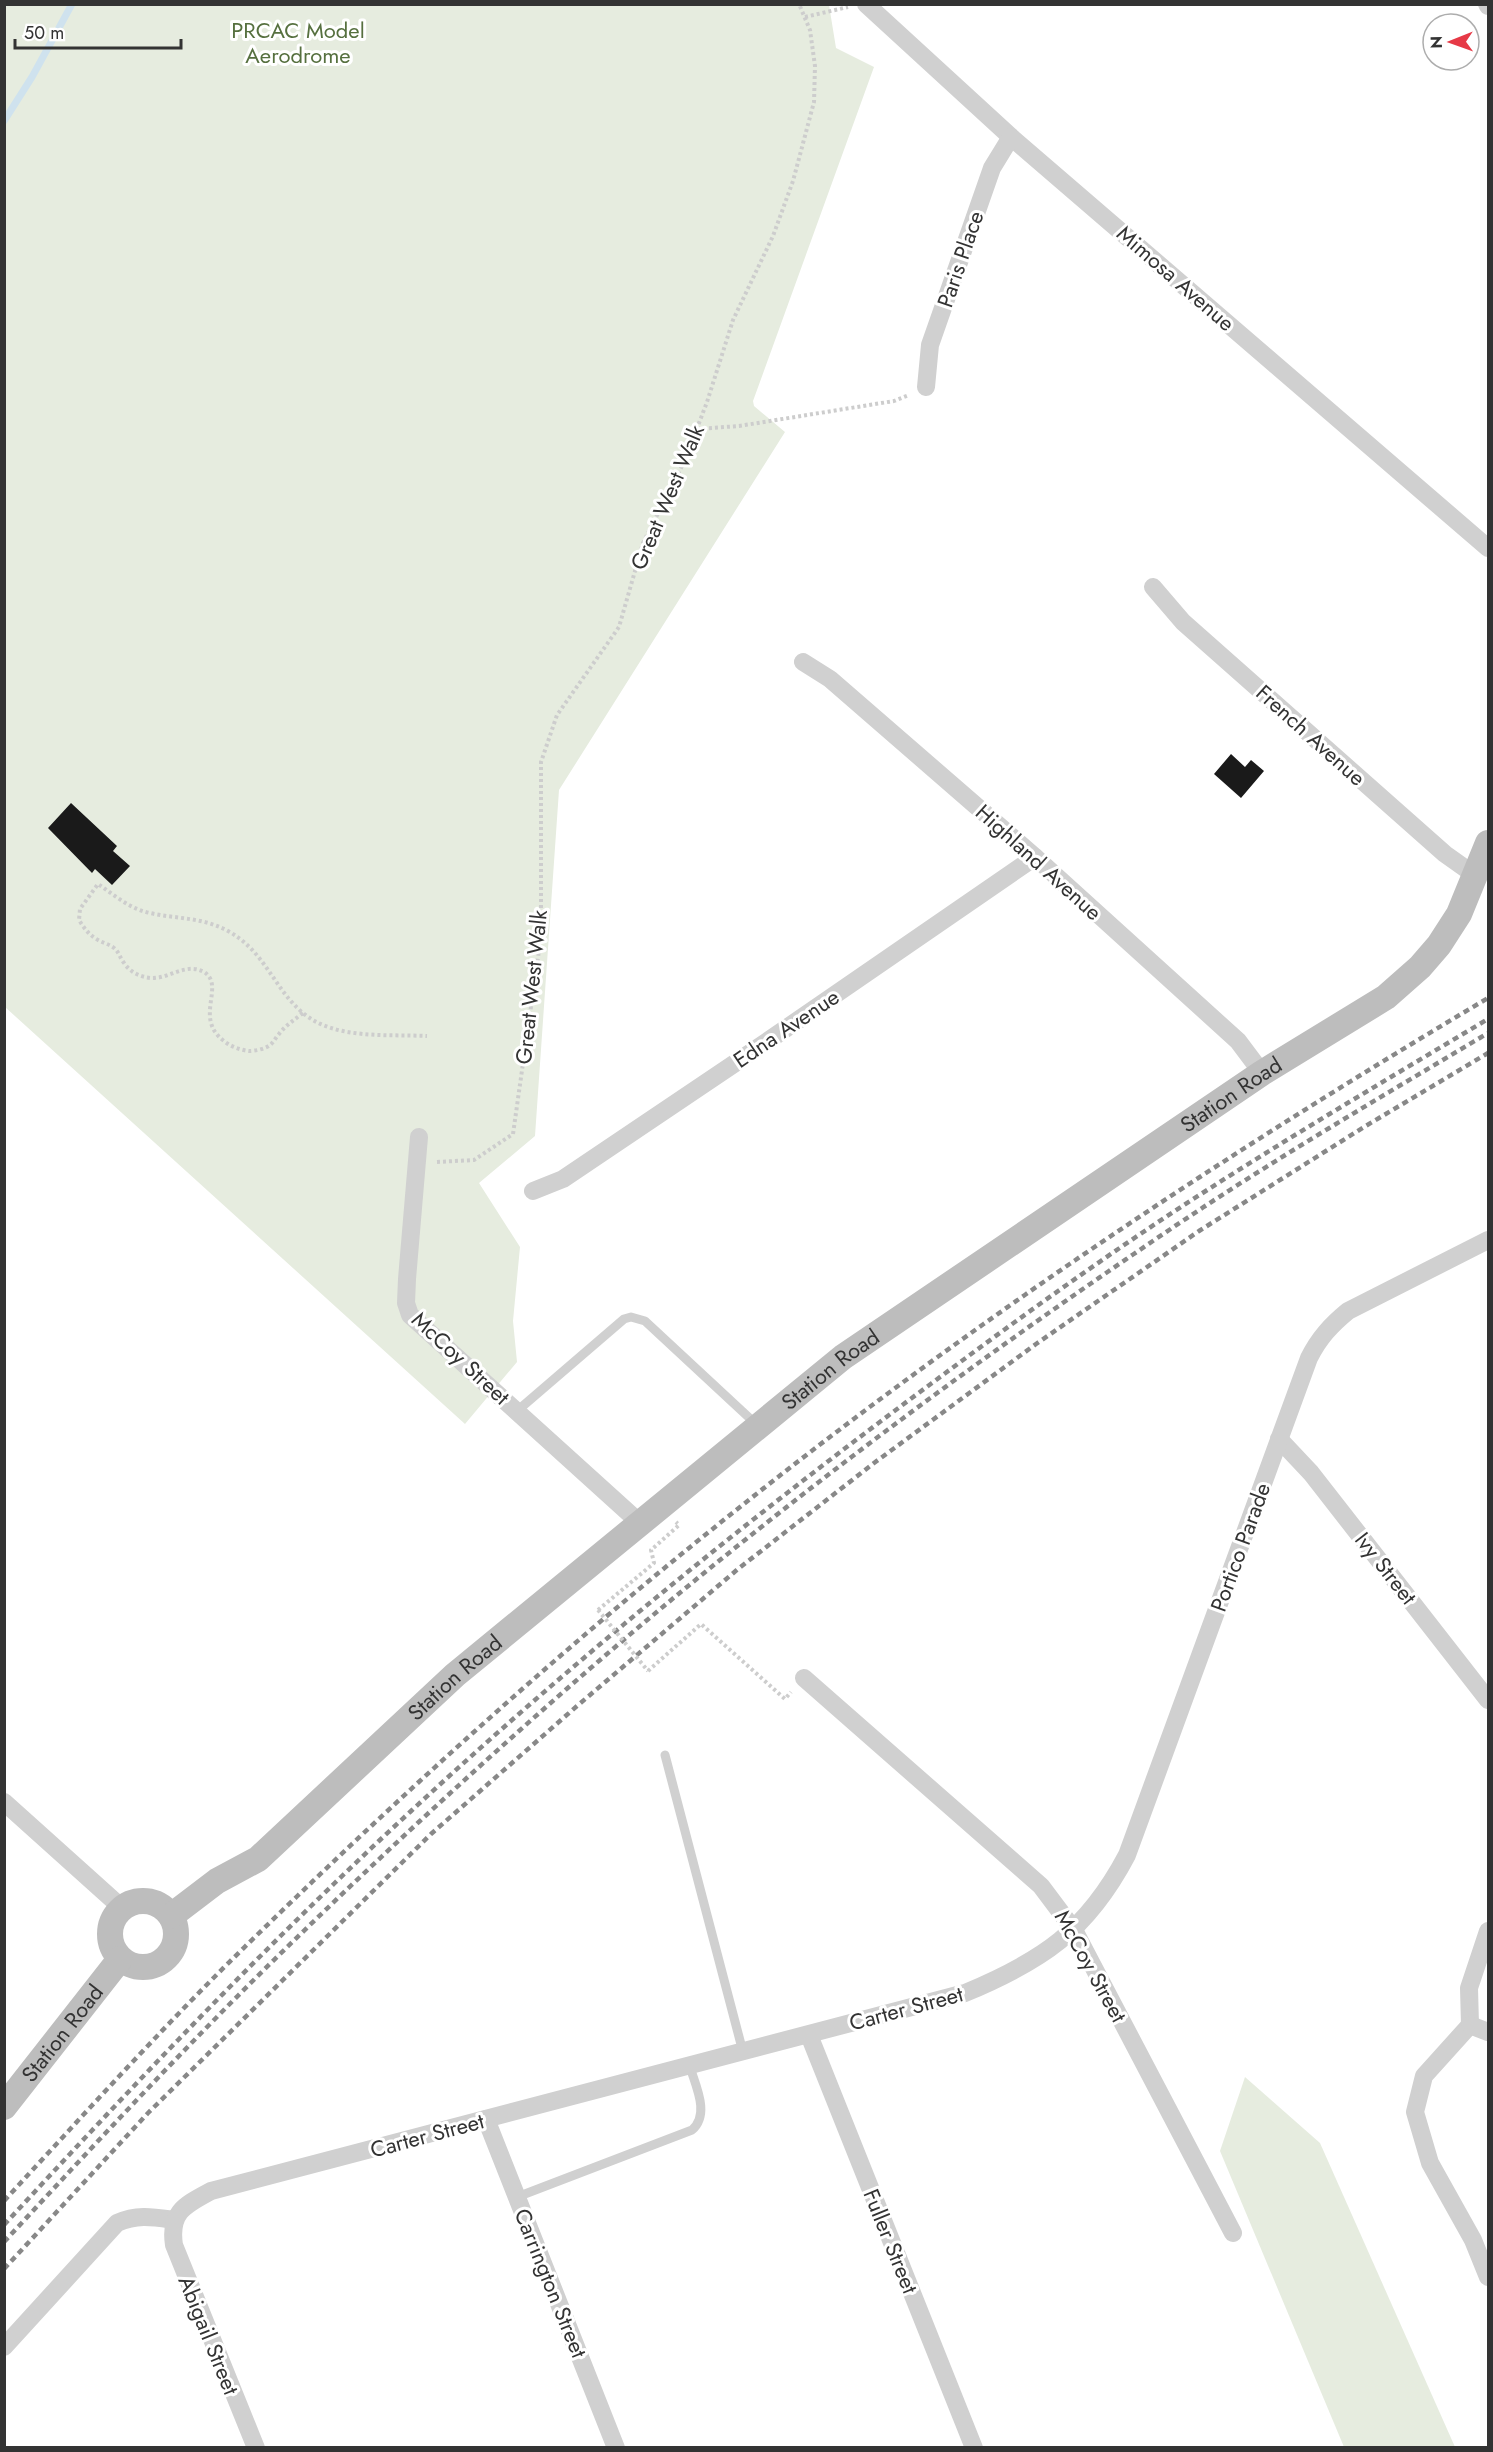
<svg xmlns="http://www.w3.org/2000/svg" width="1493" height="2452" viewBox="0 0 1493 2452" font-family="Jost,sans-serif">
	<rect width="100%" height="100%" fill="#fff"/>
	<g fill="#e6ecdf">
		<path d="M5,5H829L836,48L874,67L753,401L754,406L785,432L559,790L535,1136L479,1183L520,1247L513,1321L517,1362L465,1424L5,1007Z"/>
		<path d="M1245,2077L1320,2143L1455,2447H1344L1220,2151Z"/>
	</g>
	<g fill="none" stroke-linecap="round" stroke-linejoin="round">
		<path stroke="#cfe2ee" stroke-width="7" d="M4,121L32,77L72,4"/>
	</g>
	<g fill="#1a1a1a">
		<path d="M1231,754L1245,767L1251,760L1264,771L1241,798L1214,774Z"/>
		<path d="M71,803L117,846L113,851L130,866L112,885L95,869L92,873L48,828Z"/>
	</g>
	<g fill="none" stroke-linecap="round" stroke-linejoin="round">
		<g stroke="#cdcdcd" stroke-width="4" stroke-dasharray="3 3" stroke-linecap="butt">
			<path d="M805,17L848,7"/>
			<path d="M697,429L739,426L894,401L909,395"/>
			<path d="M303,1013C294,1020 286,1025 279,1034C276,1037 274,1042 270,1045C265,1049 255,1051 249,1051C240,1050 230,1046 224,1041C193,1018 226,986 204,972C186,962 169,979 151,978C140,977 130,972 124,963C120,958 119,952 114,948C109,944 103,943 98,940C89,935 84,928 79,920L80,909L98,884C114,895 130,909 150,913C176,919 201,917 226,930C265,950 273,988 303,1013C335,1040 387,1034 427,1036"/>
			<path d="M437,1162L474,1160L513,1134L541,936V762L557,715L619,627L643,543L685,460L707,402L733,320L773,236L793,181L814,102L815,66L810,30L799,4"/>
			<path d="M598,1610L654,1563L651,1550L679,1525L676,1522"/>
			<path d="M648,1671L701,1624L785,1699L791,1692"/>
		</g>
		<g stroke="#d0d0d0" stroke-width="9">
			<path d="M517,1411L624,1319L631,1317L645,1321L757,1425"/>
			<path d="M665,1755L743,2052"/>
			<path d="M517,2197L692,2130C710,2114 696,2087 690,2067"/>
		</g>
		<g stroke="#d0d0d0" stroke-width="18">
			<path d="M866,4L1011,137L1488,548"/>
			<path d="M1487,4L1488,6"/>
			<path d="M926,387L930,345L992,168L1011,137"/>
			<path d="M1153,587L1183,622L1445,854L1476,876"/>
			<path d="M803,662L830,679L1035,857L1238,1041L1262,1073"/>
			<path d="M419,1137L407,1279L406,1303L410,1315L641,1524"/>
			<path d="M533,1191L563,1179L759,1047L1035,857"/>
			<path d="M1279,1439L1311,1473L1488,1700"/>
			<path d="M804,1678L1041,1886L1074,1930L1233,2233"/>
			<path d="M4,1802L122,1908"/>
			<path d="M1470,2025L1424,2076L1415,2112L1430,2163L1473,2240L1488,2277"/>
			<path d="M1470,2025L1469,1988L1488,1931"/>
			<path d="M1470,2025L1488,2032"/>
			<path d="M809,2035L974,2448"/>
			<path d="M486,2119L616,2448"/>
			<path d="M4,2347L117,2223C137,2214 153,2217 174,2220"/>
			<path d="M256,2448L174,2245C169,2212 185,2205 211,2191L965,1993C1042,1961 1087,1931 1127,1855L1309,1358C1319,1338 1331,1325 1348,1311L1488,1240"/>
		</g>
		<g stroke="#bdbdbd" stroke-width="26">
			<circle cx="143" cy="1934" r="33"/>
			<path id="s1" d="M171,1916L217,1881L258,1859L455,1675L843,1357L1262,1073L1386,997L1420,967L1439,945L1459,914L1488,843"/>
			<path id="s2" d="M4,2107L120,1959"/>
		</g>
		<g stroke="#888" stroke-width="4.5" stroke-dasharray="6 4.5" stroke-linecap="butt">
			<path d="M4,2201C87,2111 169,2020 257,1935C402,1794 552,1658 710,1531C955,1333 1217,1159 1488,998"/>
			<path d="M4,2225C135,2083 268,1943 410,1812C575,1659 751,1517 932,1383C1014,1322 1098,1261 1184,1205C1284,1140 1386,1080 1488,1019"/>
			<path d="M4,2242C94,2145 184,2048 278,1956C370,1866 465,1778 562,1693C758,1521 968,1365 1184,1220C1283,1154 1386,1094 1488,1033"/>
			<path d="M4,2269L148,2113L431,1834L577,1706L738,1569L874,1463L1036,1344L1199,1231L1364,1127L1488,1053"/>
		</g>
		<path stroke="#cdcdcd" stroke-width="4" stroke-dasharray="3 3" stroke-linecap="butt" d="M598,1610L648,1671"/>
	</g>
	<g text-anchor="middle" stroke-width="6" stroke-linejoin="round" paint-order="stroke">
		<g font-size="22" fill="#56703f" stroke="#fff">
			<text x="298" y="38">PRCAC Model<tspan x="298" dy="25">Aerodrome</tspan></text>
		</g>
		<g font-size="22" fill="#333" stroke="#fff">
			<text transform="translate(960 259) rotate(-71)" y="8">Paris Place</text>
			<text transform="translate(1176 278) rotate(41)" y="8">Mimosa Avenue</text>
			<text transform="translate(667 497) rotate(-67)" y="8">Great West Walk</text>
			<text transform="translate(1311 735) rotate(42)" y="8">French Avenue</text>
			<text transform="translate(1039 862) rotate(42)" y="8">Highland Avenue</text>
			<text transform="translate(531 987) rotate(-84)" y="8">Great West Walk</text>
			<text transform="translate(786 1028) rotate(-34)" y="8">Edna Avenue</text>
			<text dy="8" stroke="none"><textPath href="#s1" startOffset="1344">Station Road</textPath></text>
			<text transform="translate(461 1358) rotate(43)" y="8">McCoy Street</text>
			<text dy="8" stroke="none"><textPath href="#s1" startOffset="858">Station Road</textPath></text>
			<text transform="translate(1240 1547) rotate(-70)" y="8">Portico Parade</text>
			<text transform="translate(1386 1568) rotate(52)" y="8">Ivy Street</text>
			<text dy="8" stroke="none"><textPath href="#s1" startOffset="372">Station Road</textPath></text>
			<text transform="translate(1091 1966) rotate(61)" y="8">McCoy Street</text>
			<text transform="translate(906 2008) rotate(-15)" y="8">Carter Street</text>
			<text dy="8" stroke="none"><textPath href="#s2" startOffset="94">Station Road</textPath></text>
			<text transform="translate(427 2135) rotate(-15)" y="8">Carter Street</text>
			<text transform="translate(891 2241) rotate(68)" y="8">Fuller Street</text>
			<text transform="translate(551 2283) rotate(68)" y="8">Carrington Street</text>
			<text transform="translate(209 2335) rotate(68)" y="8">Abigail Street</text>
		</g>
	</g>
	<rect width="1493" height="2452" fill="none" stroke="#333333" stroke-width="12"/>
	<g transform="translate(1451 42) rotate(269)"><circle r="28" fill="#ffffff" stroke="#adadad" stroke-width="1.5"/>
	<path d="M0-4.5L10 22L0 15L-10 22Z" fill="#e63946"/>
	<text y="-9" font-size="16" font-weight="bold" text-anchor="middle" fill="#333333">N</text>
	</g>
	<path d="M15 39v9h166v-9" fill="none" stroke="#333333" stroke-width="3"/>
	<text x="24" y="39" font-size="18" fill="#333333" stroke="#ffffff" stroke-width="4.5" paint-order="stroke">50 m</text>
</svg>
